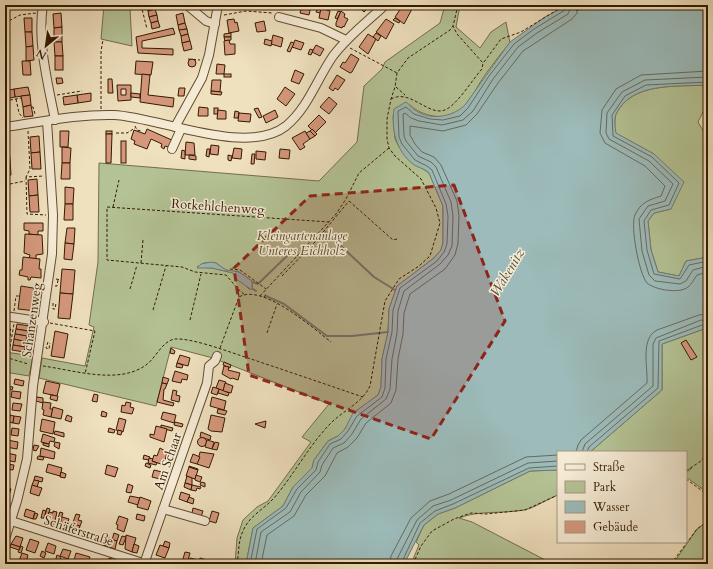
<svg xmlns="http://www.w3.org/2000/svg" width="713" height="569" viewBox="0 0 713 569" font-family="Cardo,serif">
	<rect width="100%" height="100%" fill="#efe0be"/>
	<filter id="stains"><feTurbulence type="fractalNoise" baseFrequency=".005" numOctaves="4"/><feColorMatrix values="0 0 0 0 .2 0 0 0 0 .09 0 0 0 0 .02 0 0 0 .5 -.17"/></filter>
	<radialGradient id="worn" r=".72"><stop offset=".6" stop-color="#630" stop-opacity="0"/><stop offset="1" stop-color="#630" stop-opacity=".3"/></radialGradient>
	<g fill="#b4c395" stroke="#736e4a" fill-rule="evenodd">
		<path d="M104,5L130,8L132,46L101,39Z"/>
		<path d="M445,5H460L456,27L480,48L491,32L506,22L510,43C501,53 493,64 485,75C477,86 470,103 459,112C445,121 421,116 410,105L393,116L395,139L398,145L408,159L429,173L443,206V243L441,250L434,258L397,286L389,309L388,332L382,359L381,387L378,395L354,413L345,429L338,436L328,441L314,460L312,468L293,487L283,506L253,528L246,564H235L237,538L243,520L257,507L268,501L311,442L302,437L329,404L213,358L171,347L156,406L39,378L42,358L85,366L94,327L89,325L98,262L99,163L319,181L357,142L364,86L382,69L385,62L440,23ZM216,263L226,270L239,272L252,281V289H249L233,273L212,268L197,267L204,263Z"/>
		<path d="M706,85L708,90V107L703,112L698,122L705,134L708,135V257L686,261L679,276L658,272L651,250L648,221L654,213L671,209L654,154L615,133C615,127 614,119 616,114C632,82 675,87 706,85Z"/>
		<path d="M704,329L708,333V493L686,477V473L692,468L686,471V452H590L662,390V344Z"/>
		<path d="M5,352L33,356L29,376L5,372Z"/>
		<path d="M558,470V495C547,499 535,508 524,510C502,514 479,510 459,518L472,522L553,564H411L419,545L416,542L424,525L438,514L455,508L530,471Z"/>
		<path d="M708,521V564H673L697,529Z"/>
	</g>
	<g fill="#9cbbba" stroke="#727b70">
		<path d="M568,5H708V90L705,85C675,87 632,82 616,114C614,119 615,128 616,133L654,154L684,182L671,209L654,213L648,221L651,250L658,272L679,276L686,261L708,257V333L704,329L662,344V390L590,452H558V470L530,471L455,508L438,514L424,525L404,564H246L253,528L283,506L293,487L312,468L314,460L328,441L338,436L345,429L353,413L378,395L381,387L382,359L388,332L389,309L397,286L434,258L441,250L443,243V206L429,173C424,168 418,168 413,164C396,151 391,129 394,109L406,102C409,104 412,108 415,110C430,121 453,117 465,105L510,42L545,17Z"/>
		<path d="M211,262L216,263L226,270L239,272L252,281V290L236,279L233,273L212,268H197L201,264Z"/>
	</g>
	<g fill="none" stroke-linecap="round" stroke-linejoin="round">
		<g stroke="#676a5d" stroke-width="1">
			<path d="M708,71L641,75L616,89L602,110L600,133L605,143L645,166L665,186L661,196C649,200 641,202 635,215C630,225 639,274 647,283C655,290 680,294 688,287C692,284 694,279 697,275L708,272"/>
			<path d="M708,77L645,80L622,92L607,113L606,133L609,139L649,161L673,184L665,201L648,206L639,219L642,251L649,275L655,281L680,284L686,281L693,270L708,266"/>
			<path d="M708,82L646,85L625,96L612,115L613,136L652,157L679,183L669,205L651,210L644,221L647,250L654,274L680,279L689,265L708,261"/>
			<path d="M576,452L578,445L581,440L647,383C648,367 640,339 657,330L699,315L708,314"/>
			<path d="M582,452L585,444L653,386V344L656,338L701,320L708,321"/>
			<path d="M587,452L589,447L658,388L659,341L702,325L708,327"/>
			<path d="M250,564L257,529L286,508L297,489L316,470L318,462L330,444L341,439L348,431L357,416L382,397L385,388L386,359L392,332L393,310L400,288L437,261L444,252L447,244L448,216L446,204L432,170L427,166L415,160L402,144L399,137L398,111L406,107L414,114L430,119L443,120L460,116L468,108L489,76L514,44L534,29L565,10L567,5"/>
			<path d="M255,564L261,532L290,512L301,492L320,472L322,465L333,448L344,443L352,434L361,419L386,399L390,389L392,359L397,333L398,311L404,291L440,264L448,255L452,246L453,216L451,202L436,167L431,162L418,156L406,141L404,136L403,114L405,113L411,118L419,121L442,125L463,120L473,111L493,79L518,47L537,33L568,14L572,5"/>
			<path d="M261,564L267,535L294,516L306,495L325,476L337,453L348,447L357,438L366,423L391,403L396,390L398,359L403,334L404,313L410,294L445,269L455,255L458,243L459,216L457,201L441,165L434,157L422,152L415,144L410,135V126L443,131L466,125L477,114L498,83L523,51L572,19L577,13L578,5"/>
			<path d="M390,564L391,556L411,518L430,501L449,494L526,457L558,455"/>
			<path d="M396,564L397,559L417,520L433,506L451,500L528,463L558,461"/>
			<path d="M401,564L420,523L435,511L453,504L529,468L558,466"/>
		</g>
		<g stroke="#727b70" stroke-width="2">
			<path d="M326,232L374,277L395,290"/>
			<path d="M253,282L258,284"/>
			<path d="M259,283L291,252"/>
			<path d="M253,289L256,291"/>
			<path d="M266,296L284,304L327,336H352L388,332"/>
		</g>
	</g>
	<g fill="#d6987d" stroke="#321a00" fill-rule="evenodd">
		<path d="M24,5H33L32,9L24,8Z"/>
		<path d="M146,5H154L155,9L148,11Z"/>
		<path d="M236,5H251V6L236,9Z"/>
		<path d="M302,5L311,6L309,15L300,13Z"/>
		<path d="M319,5H323L320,13L316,12Z"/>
		<path d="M357,5H369L370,6L364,12Z"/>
		<path d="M403,5L412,9L404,24L395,17Z"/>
		<path d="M321,8L330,11L328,20L319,18Z"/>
		<path d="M155,9L157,15L149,17L148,11Z"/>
		<path d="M338,11L341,12L337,19L335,18Z"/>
		<path d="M341,11L345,14L344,17L348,19L344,27L343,26L342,28L336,26V23Z"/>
		<path d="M61,13L62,27L54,28L53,14Z"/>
		<path d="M183,13L185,23L178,25L176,15Z"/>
		<path d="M157,15L158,21L151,23L149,17Z"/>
		<path d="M24,18H32V32H25Z"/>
		<path d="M395,18L400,21L399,23L393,20Z"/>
		<path d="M234,19L235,23L237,22L239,31L229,33L227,20Z"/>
		<path d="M386,19L394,24L386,39L376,32Z"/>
		<path d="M158,21L160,27L152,29L151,23Z"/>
		<path d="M264,21L266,31L257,32L255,23Z"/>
		<path d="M185,23L187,29L179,30L178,25Z"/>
		<path d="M62,27V42H54V28Z"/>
		<path d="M173,28L175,34L142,41V48L173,49V55L138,53L136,37Z"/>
		<path d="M187,29L188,34L181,36L179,30Z"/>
		<path d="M25,32H32L33,46L26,47Z"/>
		<path d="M231,33V37H224V34Z"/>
		<path d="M376,33L381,36L378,41L373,37Z"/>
		<path d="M188,34L190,41L182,43L181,36Z"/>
		<path d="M368,34L376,39L368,54L359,47Z"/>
		<path d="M273,35L283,38L281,47L271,44Z"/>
		<path d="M224,37H231V40L225,41Z"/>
		<path d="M265,39L272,41L271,46L264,44Z"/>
		<path d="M229,40L230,44H235V54L225,55L224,41Z"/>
		<path d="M295,40L304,43L301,50L292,47Z"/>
		<path d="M190,41L192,49L184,51L182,43Z"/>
		<path d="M54,42H62L63,56H55Z"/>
		<path d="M291,42L294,43L290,52L287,51Z"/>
		<path d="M316,45L324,49L320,56L312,52Z"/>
		<path d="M33,46L34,60L26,61V47Z"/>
		<path d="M310,49L313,50L311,55L308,54Z"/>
		<path d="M351,54L359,59L352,72L350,73L340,67L343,62L345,63Z"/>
		<rect x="55" y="56" width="8" height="14"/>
		<circle cx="192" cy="63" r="4"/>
		<path d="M22,61H30L31,75H23Z"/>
		<path d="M136,61L153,62L151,75L135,74Z"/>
		<path d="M217,64L225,65L224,74H216Z"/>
		<path d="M295,70L304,74L299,84L291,81Z"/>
		<path d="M142,74L150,75L148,95L174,98L173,107L140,102Z"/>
		<rect x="224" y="74" width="7" height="3"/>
		<path d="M337,75L345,80L338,90L335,88L333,91L329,88Z"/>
		<path d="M56,78H62L63,83L57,84Z"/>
		<path d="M108,79H112L113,93H108Z"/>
		<path d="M212,80H221L220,92L211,91Z"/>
		<path d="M117,85H131V100L118,101ZM121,89H126V95H121Z"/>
		<path d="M28,87L30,95L15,97L14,89Z"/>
		<path d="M285,87L295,94L286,106L277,99Z"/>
		<path d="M179,88H185L184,96H178Z"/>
		<path d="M14,89L15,97L5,99V91Z"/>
		<path d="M211,91L222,92L221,95L211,94Z"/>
		<path d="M91,93V101L78,103L77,95Z"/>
		<path d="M131,93L140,94V98L131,97Z"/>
		<path d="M30,95L31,105L23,107L21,96Z"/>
		<path d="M77,95L78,103L64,105L63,97Z"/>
		<path d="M329,97L337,104L329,114L320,107Z"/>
		<path d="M31,105L33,116L24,117L23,107Z"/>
		<path d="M199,107L208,108V116H198Z"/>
		<rect x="214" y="108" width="4" height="6"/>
		<path d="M258,108L262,117L259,118L254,109Z"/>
		<path d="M218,110L226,111V119H217Z"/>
		<path d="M275,110L278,117L266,123L263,116Z"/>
		<path d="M235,111L239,112L238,118H234Z"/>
		<path d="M239,113L251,114L250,122L238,121Z"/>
		<path d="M319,115L326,122L315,133L308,126Z"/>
		<path d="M147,129L174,141L171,148L165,146L164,149L161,147L162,144L151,139L147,149L134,144L135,141L131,139L134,130L145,134Z"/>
		<path d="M312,129L317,134L315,136L310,131Z"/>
		<path d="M60,131H69L68,147H60Z"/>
		<rect x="106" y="131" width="6" height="3"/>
		<path d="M305,131L310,139L303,144L305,147L300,150L292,138Z"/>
		<path d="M310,131L315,136L310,139L306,133Z"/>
		<path d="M106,134H112L111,163H106Z"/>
		<path d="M39,136L40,152L31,153L30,137Z"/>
		<rect x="121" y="141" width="5" height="22"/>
		<path d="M186,142L194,143L195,155H185Z"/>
		<path d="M5,143H8L10,159H5Z"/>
		<path d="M211,145L219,146L218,155L210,154Z"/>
		<path d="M62,147L71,148L70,163H62Z"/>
		<path d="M234,148L242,149L241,159L232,158Z"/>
		<path d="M207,149H210L209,157L206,156Z"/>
		<path d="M280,149L290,150L289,159L279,158Z"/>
		<path d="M182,150L185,151V159L181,158Z"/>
		<path d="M256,151L266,152L265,160L256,159Z"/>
		<path d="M40,152L41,169H32L31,153Z"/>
		<path d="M252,154H255L254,164H251Z"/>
		<path d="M189,155L196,156V160L189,159Z"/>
		<path d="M228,155L232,156L231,161L228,160Z"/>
		<path d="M5,159H10L11,175L5,176Z"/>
		<path d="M62,163H70V179H61Z"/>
		<path d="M37,179L38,195L29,196L28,180Z"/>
		<path d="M65,187L74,188L73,204H65Z"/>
		<path d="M38,195L39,212H30L29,196Z"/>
		<path d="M65,204H73V220H64Z"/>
		<path d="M24,223H43V231H38V235L29,234V231L24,230Z"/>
		<path d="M67,228H75L74,244L65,243Z"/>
		<path d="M25,234L42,235L43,254L36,255V259L29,258L30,255L24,253Z"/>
		<path d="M65,243L74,244L72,260L64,259Z"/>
		<path d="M23,257L40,259L39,269H41V278L31,277L30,280H28V277L19,275L20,270H22Z"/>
		<path d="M62,269L75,270L73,294L60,293Z"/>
		<path d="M21,286L39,289L36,311L18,309Z"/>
		<path d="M60,293L73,294L70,319L58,318Z"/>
		<path d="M17,324L29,326L28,331L16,329Z"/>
		<path d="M7,325L11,330L9,332L11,335L8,337L10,339L7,341L9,347L6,349L5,327Z"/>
		<path d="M16,329L28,331L27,336L15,334Z"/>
		<path d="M55,331L68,334L64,358L51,356Z"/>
		<path d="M15,334L27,336L26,342L14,339Z"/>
		<path d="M14,339L26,342L25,347L13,345Z"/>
		<path d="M686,340L697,357L691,360L681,343Z"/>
		<path d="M13,345L25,347L24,352L12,350Z"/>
		<path d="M171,348L175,351L174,354L170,353Z"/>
		<path d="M180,355L190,358L188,366L177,363Z"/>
		<path d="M224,362L231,365L230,368L223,365Z"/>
		<path d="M177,363L183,365L182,368L176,367Z"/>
		<path d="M224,366L229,367L228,370L240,373L238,380L232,378L231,379L222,374Z"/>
		<path d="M175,371L188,375L187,380L182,379L181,383L172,381Z"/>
		<path d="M163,377L169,379L167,384L162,383Z"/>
		<path d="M15,379L24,381L23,386L14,384Z"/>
		<path d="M219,380L226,382L223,391L216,388Z"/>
		<path d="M46,381L60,384L57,396L43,393Z"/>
		<path d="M162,383L167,384L165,389H164L163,400L174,403L173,406L157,402Z"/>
		<path d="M225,383L233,386L231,393L223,391Z"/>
		<path d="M5,386L13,387L12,390L5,389Z"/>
		<path d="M213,387L219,389L217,395L211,393Z"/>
		<path d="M219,389L229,393L228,396L218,393Z"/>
		<path d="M173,390L177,391L176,395L180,396L179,402L171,400Z"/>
		<path d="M12,391L21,392L20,399L11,397Z"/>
		<path d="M94,394L98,395L97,402L92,401Z"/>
		<path d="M51,395L58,396L57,401L50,399Z"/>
		<path d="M37,397L43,398V403L36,401Z"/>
		<path d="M212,397L226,401L224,410L210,406Z"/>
		<path d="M43,402L51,403L50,409H53L51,417L43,415L44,410L42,409Z"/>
		<path d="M126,402L131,403L130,407L134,408L132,414L121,412L122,405L125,406Z"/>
		<path d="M13,403L22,404L20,411L12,410Z"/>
		<path d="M53,407L63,410L61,419L51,417Z"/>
		<path d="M218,409L227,411L225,415L217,413Z"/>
		<path d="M102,411L107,413L106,417L101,416Z"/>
		<path d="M163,412L176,415L174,423L161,419Z"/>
		<path d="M10,415L14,416L13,423L9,422Z"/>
		<path d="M67,415L72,417L71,422L65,420Z"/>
		<path d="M211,415L225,418L222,432L211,431L208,429Z"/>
		<path d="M14,416L21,417L19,424L13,423Z"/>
		<path d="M119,418L126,420L123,432L116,430Z"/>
		<path d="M42,419L55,422L53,434L40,431Z"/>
		<path d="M266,421L265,428L255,424Z"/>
		<path d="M175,422L183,424L182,427L174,425Z"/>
		<path d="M161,425L173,428L172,431L161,428Z"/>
		<path d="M156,426L167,429L164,442L150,437V434L154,435Z"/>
		<path d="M12,428L19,429L18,436L11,435Z"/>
		<path d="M109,428L115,430L114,433L108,432Z"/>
		<path d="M118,430L122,431L121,435L117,434Z"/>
		<path d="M55,431L64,433V437L54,434Z"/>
		<path d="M201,432L211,436L210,440L200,437Z"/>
		<path d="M43,434L55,438L54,442L50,441L49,444L41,442Z"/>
		<circle cx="202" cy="442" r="4.5"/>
		<path d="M7,440L18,442L17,449L6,447Z"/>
		<path d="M207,440L214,442L212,449L205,447Z"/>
		<path d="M55,442L60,443L59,449L54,446Z"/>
		<path d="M215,442L219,443L217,450L212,449Z"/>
		<path d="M43,443L49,444V447L43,445Z"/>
		<path d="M34,445L39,446L36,451L33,450Z"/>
		<path d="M41,448L55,452L54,459L40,456Z"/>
		<path d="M160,448L167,452L164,465L152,461L154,455L157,456Z"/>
		<path d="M200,452L214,454L209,468L197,464Z"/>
		<path d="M7,453L16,455L15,462L6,460Z"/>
		<path d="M193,454L200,457L197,464L190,462Z"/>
		<path d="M144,455L150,457L149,460L143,459Z"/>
		<path d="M38,456L44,457L43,460L37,459Z"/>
		<path d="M149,458L153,459L152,461L157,463L156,465L148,463Z"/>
		<path d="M146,463L151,465L150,468L145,466Z"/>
		<path d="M6,464L14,465L13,470L5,469Z"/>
		<path d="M48,464L62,468L60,476L46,472Z"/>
		<path d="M107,465L118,468L115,477L105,474Z"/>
		<path d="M189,466L198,469V470L189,467Z"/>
		<path d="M189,467L198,470L195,479L186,476Z"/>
		<path d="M154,470L162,472L160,479L152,477Z"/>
		<path d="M61,472L66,474L65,478L60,477Z"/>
		<path d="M196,475L202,477L200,482L195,480Z"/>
		<path d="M35,476L43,478L42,482L34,480Z"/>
		<path d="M187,476L192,478V485L185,483Z"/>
		<path d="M34,480L39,481L37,487L32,485Z"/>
		<path d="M201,482L205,483V487L200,485Z"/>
		<path d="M185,483L192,485L191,490L184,487Z"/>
		<path d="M128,484L133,486L131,493L126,492Z"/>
		<path d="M32,485L42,488L39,496L30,493Z"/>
		<path d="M192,485L201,487L200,489L197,488L196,491L191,490Z"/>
		<path d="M5,486L11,489L7,501H5Z"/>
		<path d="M181,492L190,495L187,502L179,499Z"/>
		<path d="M130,496L140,498L138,505L128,502Z"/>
		<path d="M140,497L151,501L148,510L137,507Z"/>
		<path d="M189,497L194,499L193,504L187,502Z"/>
		<path d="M5,501L9,502L8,507L5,506Z"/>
		<path d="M47,508L50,509L48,516L45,515Z"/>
		<path d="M193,508L203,511L201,517L192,513Z"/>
		<path d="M26,509L35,512L33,519L24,516Z"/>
		<path d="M43,510L46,511L44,518H41Z"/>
		<path d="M53,511L57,512L54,525L46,522L49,512L53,513Z"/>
		<path d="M212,511L219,513L216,523L209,521Z"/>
		<path d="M60,512L63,513L61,519L58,518Z"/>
		<path d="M35,513L38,514L36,519H33Z"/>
		<path d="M76,514L80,515L78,520L82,521L80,526L72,525Z"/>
		<path d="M137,514L145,516L144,521L136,519Z"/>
		<path d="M119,516L128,519L124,532L117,529L118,525L116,524Z"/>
		<path d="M62,517L69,519L68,522L70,523L68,530L59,528Z"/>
		<path d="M71,524L74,525L72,531L69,530Z"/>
		<path d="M74,524L80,526L78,533L72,531Z"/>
		<path d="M114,533L119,535L117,541L112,540Z"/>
		<path d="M126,535L136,538L132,552L125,549Z"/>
		<path d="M16,536L23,538L20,547L11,544Z"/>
		<path d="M122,536L126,537L123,545L119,544Z"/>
		<path d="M106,537L117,541L115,549L103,545Z"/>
		<path d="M30,539L39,542L35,553L26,550Z"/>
		<path d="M165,541L170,543L169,548L163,546Z"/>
		<path d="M48,543L56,546L54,554L45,551Z"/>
		<path d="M11,544L20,547L19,550L10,547Z"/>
		<path d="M134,544L139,546L137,553L132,552Z"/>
		<path d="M160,545L169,548L165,558L156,555Z"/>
		<path d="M21,546L23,547L21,553L18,552Z"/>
		<path d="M63,549L71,551L68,559L60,556Z"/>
		<path d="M42,551L46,553L44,558L40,556Z"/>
		<path d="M185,552L190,553L187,564L182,562Z"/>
		<path d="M22,553L28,555L26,563L19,561Z"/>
		<path d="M76,553L90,557L88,562L83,561L82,564H73Z"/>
		<path d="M57,555L61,557L58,564L55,562Z"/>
		<path d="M109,558L115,560L114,564H107Z"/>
		<path d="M190,558L199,560L200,558L207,560L206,564H188Z"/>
		<path d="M92,560L101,563V564H91Z"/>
	</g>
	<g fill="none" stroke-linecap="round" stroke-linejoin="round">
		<g stroke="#614c30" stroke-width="10">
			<g id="minor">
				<path d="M43,5C37,43 48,83 55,120"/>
				<path d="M187,5L206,21L215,24"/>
				<path d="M279,17L321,28L346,40"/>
				<path d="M5,127C41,122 78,114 114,115C159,117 246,157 286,126C308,108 317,79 333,56C348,36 367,22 385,5"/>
				<path d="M175,127L202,78L209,55L218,5"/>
				<path d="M172,149L181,129"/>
				<path d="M5,316L44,322"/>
				<path d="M163,509L205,521"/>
				<path d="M5,519L146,564"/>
				<path d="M5,539L17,501L27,459L33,386L52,254L53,215L47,121"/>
				<path d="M144,564L207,383L209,366L215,361L217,356"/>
			</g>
		</g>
		<g stroke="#321a00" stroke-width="1" stroke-dasharray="3 2" stroke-linecap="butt">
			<path d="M141,5L147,29"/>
			<path d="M575,5L577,11"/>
			<path d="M582,5L583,9"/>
			<path d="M588,5L589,8"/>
			<path d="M595,5V6"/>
			<path d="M602,5V7"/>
			<path d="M605,5V6"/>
			<path d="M224,15L246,11L272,13"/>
			<path d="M5,23L20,15L36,13"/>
			<path d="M350,48L397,73"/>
			<path d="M188,59L200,60"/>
			<path d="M484,62L501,39L521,32L565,5"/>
			<path d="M396,87L405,95"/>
			<path d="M57,95L82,91"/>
			<path d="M16,99L19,113L23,118"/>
			<path d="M391,99C411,88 430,119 447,109C459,102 472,80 482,69L483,63L457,34L453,26"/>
			<path d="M5,101L21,98"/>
			<path d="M32,107H33L35,114"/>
			<path d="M101,109V51L103,40"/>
			<path d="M135,126L137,130L141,131"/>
			<path d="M28,131L30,169L26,177L44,176"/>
			<path d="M116,133H127L135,128"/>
			<path d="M26,177L27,214L46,215"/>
			<path d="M5,185L25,181"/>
			<path d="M349,201L393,240L397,239"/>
			<path d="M113,207L119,180"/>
			<path d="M141,263L143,240"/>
			<path d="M230,269L240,270L266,289"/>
			<path d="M282,276L314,243L349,201"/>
			<path d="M56,279L61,280"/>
			<path d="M55,286H57L58,280"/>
			<path d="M130,289L137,265"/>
			<path d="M238,289L245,295"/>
			<path d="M260,296L336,214L346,199L359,173L389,148"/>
			<path d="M239,297L238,289L226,275L195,272L182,267L107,260V207L329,222"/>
			<path d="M264,297L266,294"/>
			<path d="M53,303V309H55L56,303"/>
			<path d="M153,310L166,266"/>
			<path d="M14,311L16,296H19"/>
			<path d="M190,320L201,274"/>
			<path d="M50,323L95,331L85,374"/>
			<path d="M267,333L277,304"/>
			<path d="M48,342L46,348L49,349L50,343"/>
			<path d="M10,347L14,324"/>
			<path d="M220,348L239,297C262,283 313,328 331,342"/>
			<path d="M5,357L28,364"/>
			<path d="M43,366C73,370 119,385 146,365C156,358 162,341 175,339C191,338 224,350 239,355C281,369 322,383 363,397"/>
			<path d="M686,471L701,461L708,452"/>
			<path d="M686,479L708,495"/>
			<path d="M237,564C239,553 238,541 243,531C249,516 263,510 274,498C294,475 309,445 331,423C344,410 362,403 370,386L385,301L399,279L419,266L430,256L440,223L436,208L421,179L395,156L389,148L387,139V119L391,99L395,87L397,73L408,58L450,30L453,26L458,5"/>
			<path d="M413,564L421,546L432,531L454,519L471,513L486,514L525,510L558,495"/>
			<path d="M671,564L697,529L708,521"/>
		</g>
		<use href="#minor" stroke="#f5ebd5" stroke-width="8"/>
	</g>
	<path fill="#8f2418" fill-opacity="0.2" stroke="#8f2418" stroke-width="3" stroke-dasharray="8 5" stroke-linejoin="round" d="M454,185L505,321L431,439L249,375L234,268L310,196Z"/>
	<g text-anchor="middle" stroke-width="3" stroke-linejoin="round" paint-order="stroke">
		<g font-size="13" fill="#321a00" stroke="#f5ebd5">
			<text transform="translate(218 206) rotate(4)" y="5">Rotkehlchenweg</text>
			<text transform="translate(31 320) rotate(-82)" y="5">Schanzenweg</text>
			<text transform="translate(167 461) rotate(-71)" y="5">Am Schaar</text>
			<text transform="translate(79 530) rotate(18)" y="5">Schäferstraße</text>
		</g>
		<g font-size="13" font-style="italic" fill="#594d2d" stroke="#f5ebd5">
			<text x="302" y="240">Kleingartenanlage<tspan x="302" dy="15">Unteres Eichholz</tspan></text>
		</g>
		<g font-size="14" font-style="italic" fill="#575241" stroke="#f5ebd5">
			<text transform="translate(507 272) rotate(-59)" y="5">Wakenitz</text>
		</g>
	</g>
	<rect width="713" height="569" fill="none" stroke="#efe0be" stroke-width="20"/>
	<rect x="6" y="6" width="701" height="557" fill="none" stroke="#321a00" stroke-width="2"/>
	<rect x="10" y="10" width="693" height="549" fill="none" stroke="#321a00"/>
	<rect x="557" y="451" width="130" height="92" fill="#f5ebd5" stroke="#a79780"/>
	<rect x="565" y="464" width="20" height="6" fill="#f5ebd5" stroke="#a79780"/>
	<text x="593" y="471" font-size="12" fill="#321a00">Straße</text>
	<rect x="565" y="481" width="20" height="12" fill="#b4c395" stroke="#a79780"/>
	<text x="593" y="491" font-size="12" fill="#321a00">Park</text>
	<rect x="565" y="501" width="20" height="12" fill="#9cbbba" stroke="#a79780"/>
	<text x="593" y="511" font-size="12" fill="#321a00">Wasser</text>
	<rect x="565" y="521" width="20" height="12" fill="#d6987d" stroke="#a79780"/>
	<text x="593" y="531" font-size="12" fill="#321a00">Gebäude</text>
	<g transform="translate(46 46) rotate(209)" stroke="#f5ebd5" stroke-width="3" paint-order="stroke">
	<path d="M0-3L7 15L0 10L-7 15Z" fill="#321a00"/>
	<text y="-6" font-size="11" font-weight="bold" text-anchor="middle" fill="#321a00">N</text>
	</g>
	<rect width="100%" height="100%" filter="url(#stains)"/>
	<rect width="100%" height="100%" fill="url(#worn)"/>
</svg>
